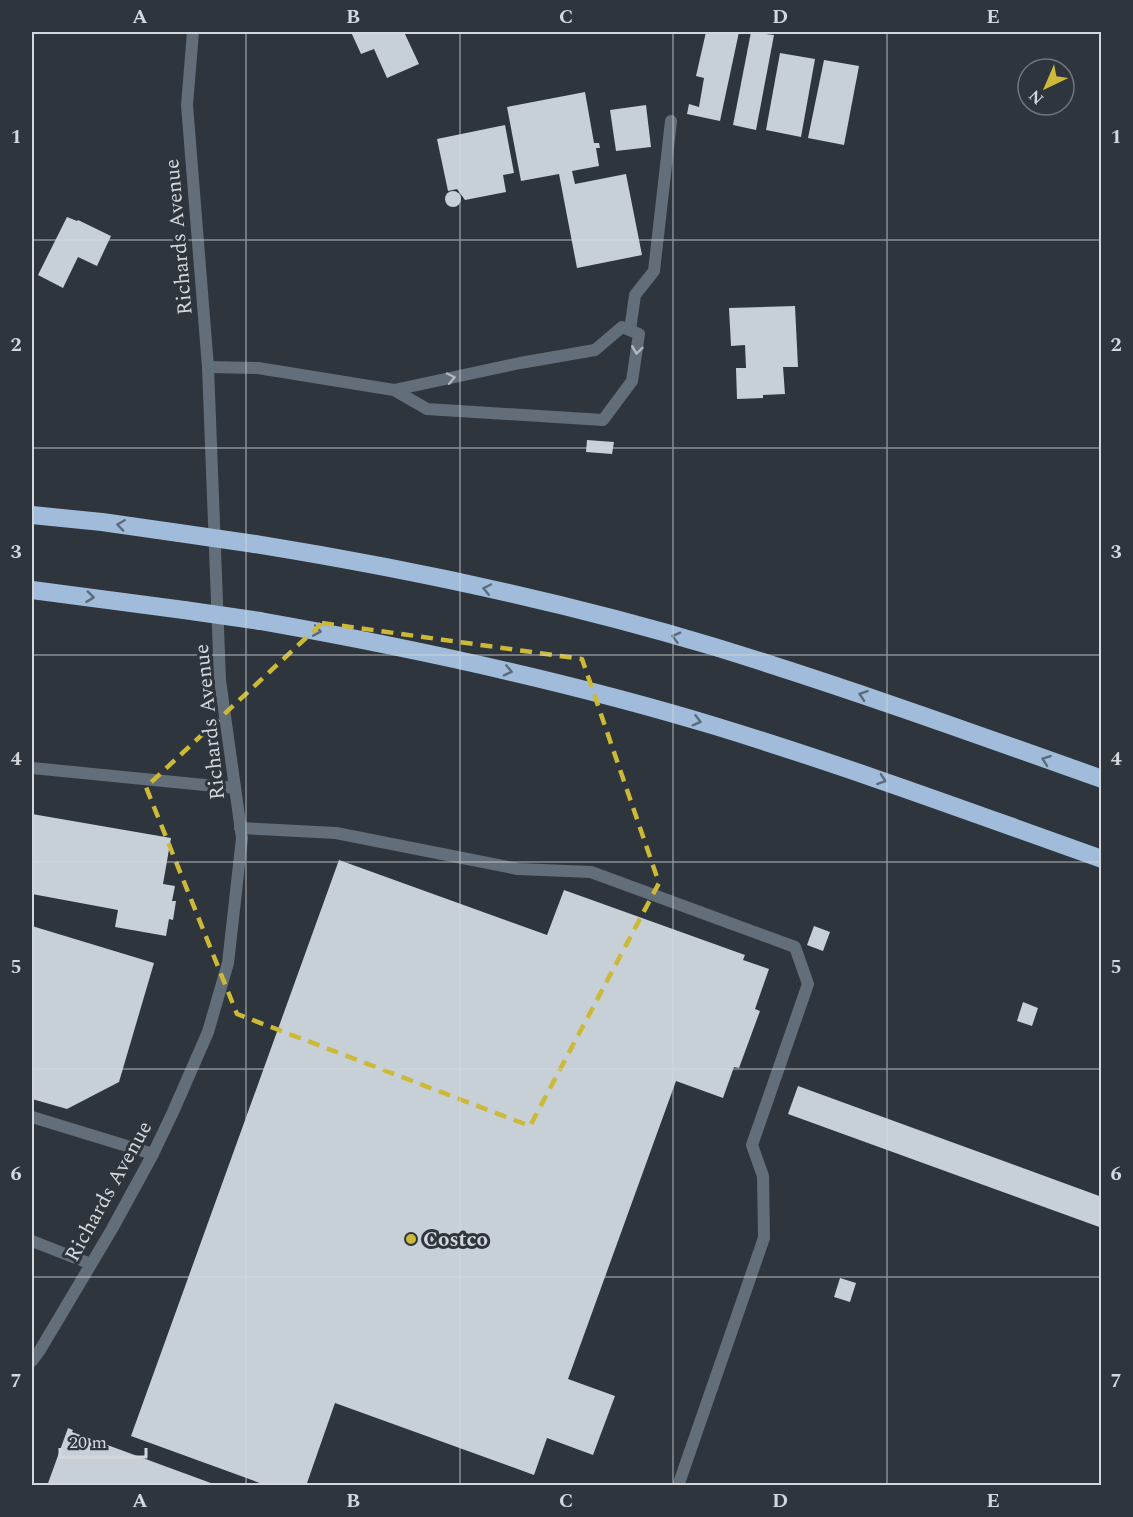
<svg xmlns="http://www.w3.org/2000/svg" width="1133" height="1517" viewBox="0 0 1133 1517" font-family="Spectral,serif">
	<rect width="100%" height="100%" fill="#2f353c"/>
	<g fill="#c7cfd7">
		<path d="M351,32H404L419,64L387,78L374,49L361,54Z"/>
		<path d="M706,32H739L720,121L687,114L689,104L699,107L704,78L696,76Z"/>
		<path d="M751,32L774,35L756,130L733,125Z"/>
		<path d="M780,53L815,59L801,137L766,130Z"/>
		<path d="M824,60L859,66L844,145L808,138Z"/>
		<path d="M585,92L594,143H599L600,148H596L599,166L572,171L575,184L626,174L642,255L577,268L559,174L521,181L507,107Z"/>
		<path d="M646,105L651,147L616,151L610,110Z"/>
		<path d="M505,125L514,173L503,175L506,192L465,200L457,189L448,191L437,139Z"/>
		<circle cx="453" cy="199" r="8"/>
		<path d="M67,217L77,221L78,220L111,236L97,266L78,257L63,288L38,275Z"/>
		<path d="M795,306L798,367H783L785,394L763,395V398L737,399L736,368H746L745,345L731,346L729,308Z"/>
		<path d="M587,440L614,442L612,454L586,452Z"/>
		<path d="M32,814L171,838L163,884L175,886L172,901H176L173,920L169,919L166,936L115,927L118,910L32,894Z"/>
		<path d="M339,860L547,935L564,890L745,955L743,960L769,969L755,1009L760,1011L739,1068L734,1067L723,1098L676,1081L568,1379L615,1396L593,1455L547,1438L534,1475L335,1403L306,1486H268L131,1436Z"/>
		<path d="M32,926L154,963L119,1082L67,1109L32,1099Z"/>
		<path d="M814,926L830,932L823,951L807,945Z"/>
		<path d="M1023,1002L1038,1008L1032,1026L1017,1021Z"/>
		<path d="M798,1086L1102,1197V1228L788,1114Z"/>
		<path d="M840,1278L856,1283L850,1302L834,1297Z"/>
		<path d="M68,1428L73,1430L72,1432L219,1486H47Z"/>
	</g>
	<g fill="none" stroke-linecap="round" stroke-linejoin="round">
		<g stroke="#626e7a" stroke-width="12">
			<path d="M630,330L635,295L654,271L671,121"/>
			<path d="M208,367L258,368L394,390L427,409L603,420L632,381L639,334L622,327L595,350L520,363L394,390"/>
			<path d="M32,768L235,788"/>
			<path d="M240,828L336,833L518,869L591,872L795,947L808,984L752,1145L763,1176L764,1238L678,1486"/>
			<path d="M32,1117L153,1154"/>
			<path d="M32,1241L91,1264"/>
		</g>
		<path stroke="#626e7a" stroke-width="12" d="M32,1361L40,1350L112,1229L153,1154L173,1112L208,1032L228,963L242,838L220,680L208,367L187,105L193,32"/>
		<g stroke="#a0bcda" stroke-width="18">
			<path d="M32,515L102,522L179,533"/>
			<path d="M255,544C410,569 565,602 715,647C845,687 973,733 1102,779"/>
			<path d="M32,590L184,610"/>
			<path d="M260,621C413,648 566,681 715,726C846,766 973,813 1102,859"/>
		</g>
		<g stroke="#a0bcda" stroke-width="18">
			<path d="M179,533L255,544"/>
			<path d="M184,610L260,621"/>
		</g>
	</g>
	<defs><path id="oneway-chevron" d="M-2-3.5L2.5 0L-2 3.5" fill="none" stroke-width="1.6" stroke-linecap="round" stroke-linejoin="round" transform="scale(1.5)"/></defs>
	<g stroke="#b2b8bf">
		<use href="#oneway-chevron" transform="translate(637 350) rotate(98)"/>
		<use href="#oneway-chevron" transform="translate(451 378) rotate(-12)"/>
	</g>
	<g stroke="#5c6b7b">
		<use href="#oneway-chevron" transform="translate(121 525) rotate(-172)"/>
		<use href="#oneway-chevron" transform="translate(487 589) rotate(-168)"/>
		<use href="#oneway-chevron" transform="translate(90 597) rotate(7)"/>
		<use href="#oneway-chevron" transform="translate(317 631) rotate(10)"/>
		<use href="#oneway-chevron" transform="translate(676 637) rotate(-165)"/>
		<use href="#oneway-chevron" transform="translate(508 671) rotate(13)"/>
		<use href="#oneway-chevron" transform="translate(863 695) rotate(-161)"/>
		<use href="#oneway-chevron" transform="translate(697 721) rotate(15)"/>
		<use href="#oneway-chevron" transform="translate(1046 760) rotate(-160)"/>
		<use href="#oneway-chevron" transform="translate(882 780) rotate(19)"/>
	</g>
	<path fill="none" stroke="#cdb938" stroke-width="4.5" stroke-dasharray="12 8" stroke-linejoin="round" d="M322,623L582,659L659,883L530,1126L237,1014L146,787Z"/>
	<path fill="none" stroke="#d4d8dc" stroke-width="1.5" stroke-opacity="0.55" d="M246,32V1486M460,32V1486M673,32V1486M887,32V1486M32,240H1102M32,448H1102M32,655H1102M32,862H1102M32,1069H1102M32,1277H1102"/>
	<circle fill="#cdb938" stroke="#2f353c" stroke-width="2" cx="411" cy="1239" r="6"/>
	<g text-anchor="middle" stroke-width="6" stroke-linejoin="round" paint-order="stroke">
		<g font-size="21" fill="#d4d8dc" stroke="#2f353c">
			<text transform="translate(178 237) rotate(-95)" y="7">Richards Avenue</text>
			<text transform="translate(209 722) rotate(-96)" y="7">Richards Avenue</text>
			<text transform="translate(108 1191) rotate(-61)" y="7">Richards Avenue</text>
		</g>
		<g font-size="21" font-weight="bold" fill="#d4d8dc" stroke="#2f353c" text-anchor="start">
			<text x="423" y="1246">Costco</text>
		</g>
	</g>
	<rect width="1133" height="1517" fill="none" stroke="#2f353c" stroke-width="66"/>
	<g transform="translate(1046 87) rotate(224)"><circle r="28" fill="#2f353c" stroke="#71767c" stroke-width="1.5"/>
	<path d="M0-4.5L10 22L0 15L-10 22Z" fill="#cdb938"/>
	<text y="-9" font-size="16" font-weight="bold" text-anchor="middle" fill="#d4d8dc">N</text>
	</g>
	<path d="M60 1448v9h86v-9" fill="none" stroke="#d4d8dc" stroke-width="3"/>
	<text x="69" y="1448" font-size="18" fill="#d4d8dc" stroke="#2f353c" stroke-width="4.5" paint-order="stroke">20 m</text>
	<rect x="33" y="33" width="1067" height="1451" fill="none" stroke="#d4d8dc" stroke-width="2"/>
	<g font-size="20" text-anchor="middle" font-weight="bold" fill="#d4d8dc">
		<text x="140" y="23">A</text>
		<text x="353" y="23">B</text>
		<text x="566" y="23">C</text>
		<text x="780" y="23">D</text>
		<text x="993" y="23">E</text>
		<text x="16" y="143">1</text>
		<text x="1116" y="143">1</text>
		<text x="16" y="351">2</text>
		<text x="1116" y="351">2</text>
		<text x="16" y="558">3</text>
		<text x="1116" y="558">3</text>
		<text x="16" y="765">4</text>
		<text x="1116" y="765">4</text>
		<text x="16" y="973">5</text>
		<text x="1116" y="973">5</text>
		<text x="16" y="1180">6</text>
		<text x="1116" y="1180">6</text>
		<text x="16" y="1387">7</text>
		<text x="1116" y="1387">7</text>
		<text x="140" y="1507">A</text>
		<text x="353" y="1507">B</text>
		<text x="566" y="1507">C</text>
		<text x="780" y="1507">D</text>
		<text x="993" y="1507">E</text>
	</g>
</svg>
